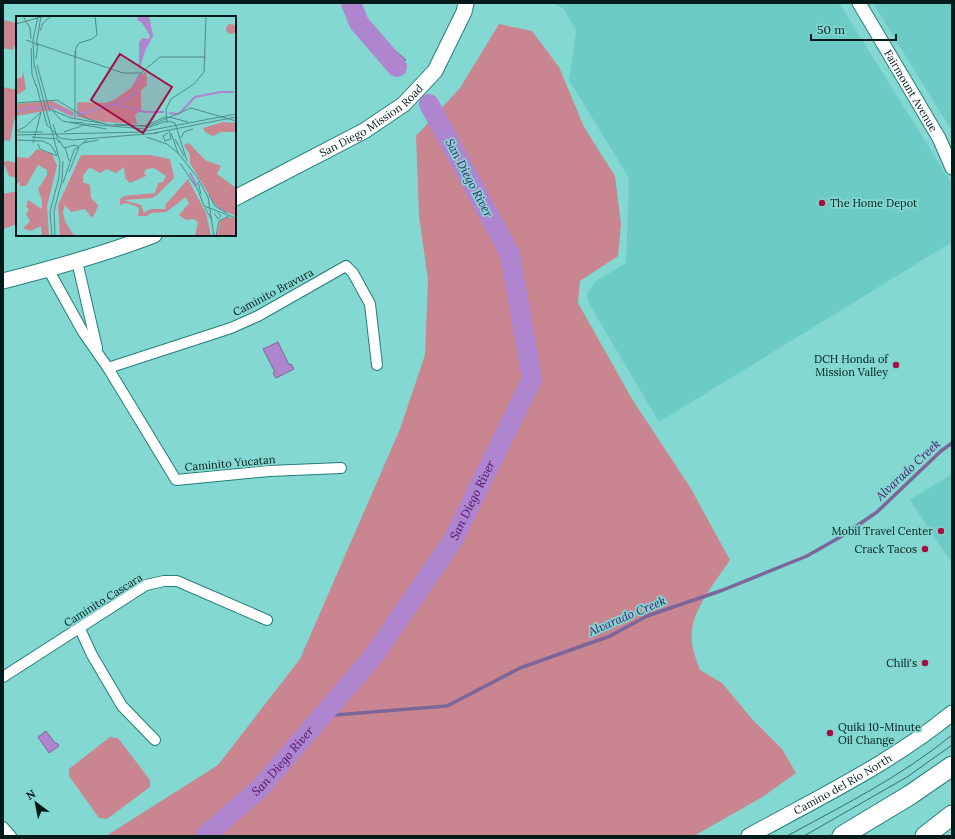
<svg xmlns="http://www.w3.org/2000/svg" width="955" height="839" viewBox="0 0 955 839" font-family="Lora,serif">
	<rect width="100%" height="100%" fill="#83d8d1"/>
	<g fill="#6ccbc5">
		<path d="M554,3H839L952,184V242L659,422L588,302L587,294L595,282L626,263L629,178L569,80L576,31L564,9Z"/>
		<path d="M873,3H952V131L926,89Z"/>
		<path d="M952,474V563L910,500Z"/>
	</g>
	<g fill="#c98690">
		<path d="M3,20L17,23V46H14L13,50L3,48Z"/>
		<path d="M499,24L532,31L559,67L584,127L615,176L621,224L618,256L580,281L578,303L632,399L690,487L730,560C715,583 688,613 692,643C693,652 697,661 700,670L722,683L752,719L782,749L796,773L764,796L694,836H106L218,765L300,659L400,429L425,355L428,280L419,216L416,136L460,88Z"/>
		<path d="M3,87L17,90V106L10,141L3,140Z"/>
		<path d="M8,161L17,163V178L9,176L3,162Z"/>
		<path d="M17,191V224L3,229V194Z"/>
		<path d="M110,737L118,738L150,780V787L107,819L99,818L69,776V769Z"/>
	</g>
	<g fill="#b085cf" stroke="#7c6599">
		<path d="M344,3H358L371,29L406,60L392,71L353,30Z"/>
		<path d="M278,342L289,365L291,364L294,369L276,378L273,373L275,372L263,349Z"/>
		<path d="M46,731L55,743H57L59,746L49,753L38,737Z"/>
	</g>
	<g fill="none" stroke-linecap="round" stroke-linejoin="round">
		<path stroke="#7c6599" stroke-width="3.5" d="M322,716L447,706L520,668L610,636L647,616L723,590L807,556L842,536L877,512L941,451L952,443"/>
		<g stroke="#b085cf" stroke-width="20">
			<path d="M351,3L359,23L397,67"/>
			<path id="s1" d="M205,836L260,788L372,658L453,540L532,379L510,254L429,104"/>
		</g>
		<g stroke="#247e79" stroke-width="12">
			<g id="minor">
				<path d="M77,261L97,348"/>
				<path d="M48,269L83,332L108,368L176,480L269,471L341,468"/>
				<path d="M108,368L231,328L258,316L346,266L353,273L370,304L377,365"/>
				<path d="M80,629L92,655L122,706L155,740"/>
				<path d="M3,677L146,585L164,581H177L267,620"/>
				<path d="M3,827L11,836"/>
			</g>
		</g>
		<g stroke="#247e79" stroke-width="15">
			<g id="tertiary">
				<path id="s2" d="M859,3L939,138L952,168"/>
			</g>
		</g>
		<g stroke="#247e79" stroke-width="17">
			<g id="secondary">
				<path id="s3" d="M235,198L364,131L404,104L435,71L464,12L466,3"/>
				<path d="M3,281C54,268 105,254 154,235"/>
				<path id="s4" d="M749,836C818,798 891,763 952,713"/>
			</g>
		</g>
		<g stroke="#247e79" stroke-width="21">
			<g id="motorway">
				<path d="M842,836L910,795L952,766"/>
				<path d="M925,836L952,815"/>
			</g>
		</g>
		<use href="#minor" stroke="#fff" stroke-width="10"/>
		<use href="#tertiary" stroke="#fff" stroke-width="13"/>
		<use href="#secondary" stroke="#fff" stroke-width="15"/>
		<use href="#motorway" stroke="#fff" stroke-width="19"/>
		<g stroke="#3a6d69" stroke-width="1">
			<path d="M787,836C844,805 902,776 952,735"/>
			<path d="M804,836L907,777L952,745"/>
		</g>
	</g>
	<g fill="#a50d43" stroke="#83d8d1" stroke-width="1.5">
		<circle cx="822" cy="203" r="4"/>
		<circle cx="896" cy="365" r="4"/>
		<circle cx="941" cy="531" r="4"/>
		<circle cx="925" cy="549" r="4"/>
		<circle cx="925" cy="663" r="4"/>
		<circle cx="830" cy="733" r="4"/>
	</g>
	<g text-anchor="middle" stroke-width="3.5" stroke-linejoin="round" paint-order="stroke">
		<g font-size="11" fill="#021b1a" stroke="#83d8d1">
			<text dy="4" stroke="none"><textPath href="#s2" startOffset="102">Fairmount Avenue</textPath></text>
			<text dy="4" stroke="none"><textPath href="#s3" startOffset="157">San Diego Mission Road</textPath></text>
			<text transform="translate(273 292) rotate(-28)" y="4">Caminito Bravura</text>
			<text transform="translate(230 463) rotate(-5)" y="4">Caminito Yucatan</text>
			<text transform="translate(103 600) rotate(-32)" y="4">Caminito Cascara</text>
			<text dy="4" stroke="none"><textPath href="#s4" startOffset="107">Camino del Rio North</textPath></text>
		</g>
		<g font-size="11" fill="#021b1a" stroke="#83d8d1" text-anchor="end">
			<text x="830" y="207" text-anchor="start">The Home Depot</text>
			<text x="888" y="363">DCH Honda of<tspan x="888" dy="13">Mission Valley</tspan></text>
			<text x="933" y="535">Mobil Travel Center</text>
			<text x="917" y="553">Crack Tacos</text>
			<text x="917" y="667">Chili's</text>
			<text x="838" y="731" text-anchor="start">Quiki 10-Minute<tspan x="838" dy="13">Oil Change</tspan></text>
		</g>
		<g font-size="12" font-style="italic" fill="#490f69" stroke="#83d8d1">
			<text transform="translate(469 178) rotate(62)" y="4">San Diego River</text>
			<text transform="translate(908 470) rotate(-43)" y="4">Alvarado Creek</text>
			<text dy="4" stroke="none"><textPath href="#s1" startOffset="432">San Diego River</textPath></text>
			<text transform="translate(627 616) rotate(-23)" y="4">Alvarado Creek</text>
			<text dy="4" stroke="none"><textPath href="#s1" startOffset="108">San Diego River</textPath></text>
		</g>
	</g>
	<g transform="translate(16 16)">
		<rect width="220" height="220" fill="#83d8d1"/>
		<path d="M210 13a5 5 0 1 1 10 0a5 5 0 1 1-10 0ZM7,54L10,73L3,78L0,77V63L6,61ZM130,56L131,69L125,74V94L119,99L121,108L88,106L61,101V86L90,87L98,84L115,72L122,60ZM36,85L58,96L57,101L40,93L0,100V88ZM207,106L220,107V116H205L197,120L189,116L187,112ZM173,127L189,144L205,150L201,158L220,172V200L204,193L197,186L174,147V139L168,129ZM21,133L36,138L41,150L31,190L33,220H26L25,210L15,215L7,212L14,205L10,198L13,193L10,191L12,184L26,193V184L22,173L31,159V154L22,149L10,170H4V166L0,168V141L13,142ZM65,139H134L154,143L158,162L141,179L136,182L108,184L125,189L128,197L134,193H150L149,189L172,163L190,197L195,220H179L182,206L178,203L170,204L163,199L173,187L170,181L150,196L135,197L131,200H122L123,192L119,190L111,187L104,189V183L108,180L139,177L142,167L147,166L150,160L138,152L131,153L128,156L130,160L114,167L109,162L108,151L100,157L91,153L84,157L75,152L72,153L67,160V166L74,169L75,182L82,189L80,195L76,202L69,193L55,196L49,189L47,196L49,205L58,220H44L42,189ZM212,201L220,203V219L201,220L204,205Z" fill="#c98690"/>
		<path d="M122,0H133L137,20L129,35L123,55V26L126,22L133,23L134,20L126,7L121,4Z" fill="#b085cf"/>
		<path fill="none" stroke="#b085cf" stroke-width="2" d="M97,88L129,96H148M33,91L44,92L56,99M0,96L13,92H28M153,97L163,98L179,81L204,76H218M61,99L102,87L120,77L124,58M174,157L181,170"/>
		<path fill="none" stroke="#4f8c88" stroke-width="1" d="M7,0L14,12L15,23M22,0L17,24L18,48L44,146L43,161L34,196L36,220M0,8L29,0M24,15L27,7L35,0M10,24L107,57H125L144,41H190M20,30L25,0M15,32L16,58L20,70M59,35V42L60,32L63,27L76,23L81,19L79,0M20,43L22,27M21,49L34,96M20,68L31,109L44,122L57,124L142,117M0,87L41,84L72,103L93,109L133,110L175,92L220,105M35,93L46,105L91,113M36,94L55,102L90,108M157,102L172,106M59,103V42M54,106L69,107M151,107L150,93L155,83L178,68L188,56L190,0M37,108L43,127M98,108L129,110L149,101L157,102M131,112L151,105L159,107L171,145M0,115L9,111L25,96M2,116H27M48,116L71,108L129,113M138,117L220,101M152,117L147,120L149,125L155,123L153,114M155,117L162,137L181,161L192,181L198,220M0,119L125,116L220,98M16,121L41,123M130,121L151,128L162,137M165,122L168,116L177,113M159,123L168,140M0,124L27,125L35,129L41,139M43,124L48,132L59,129L63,131L53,156M17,127L25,96M67,127L82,124M22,128L24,133L41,140M49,131L53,145M164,147L182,174L188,190L220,202M182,166L185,178M47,167L58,134L71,124M193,179L199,190L211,197M189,192L196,204M198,197L202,203L205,200L202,197M39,220L38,195L46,164L47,145M200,220L203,205L213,200"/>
		<path fill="#a50d43" fill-opacity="0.15" stroke="#a50d43" stroke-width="2" d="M104,38L156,71L127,117L75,84Z"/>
		<rect width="220" height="220" fill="none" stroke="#021b1a" stroke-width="2"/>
	</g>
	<rect width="955" height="839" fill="none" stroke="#021b1a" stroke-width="8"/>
	<g transform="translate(36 803) rotate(328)" stroke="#83d8d1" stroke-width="3" paint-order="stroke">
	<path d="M0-3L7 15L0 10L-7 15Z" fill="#021b1a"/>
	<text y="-6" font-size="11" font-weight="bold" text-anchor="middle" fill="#021b1a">N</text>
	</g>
	<path d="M811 34v6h85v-6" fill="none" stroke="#021b1a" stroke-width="2"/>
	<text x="817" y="34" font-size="12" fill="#021b1a" stroke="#83d8d1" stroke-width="3" paint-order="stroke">50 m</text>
</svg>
